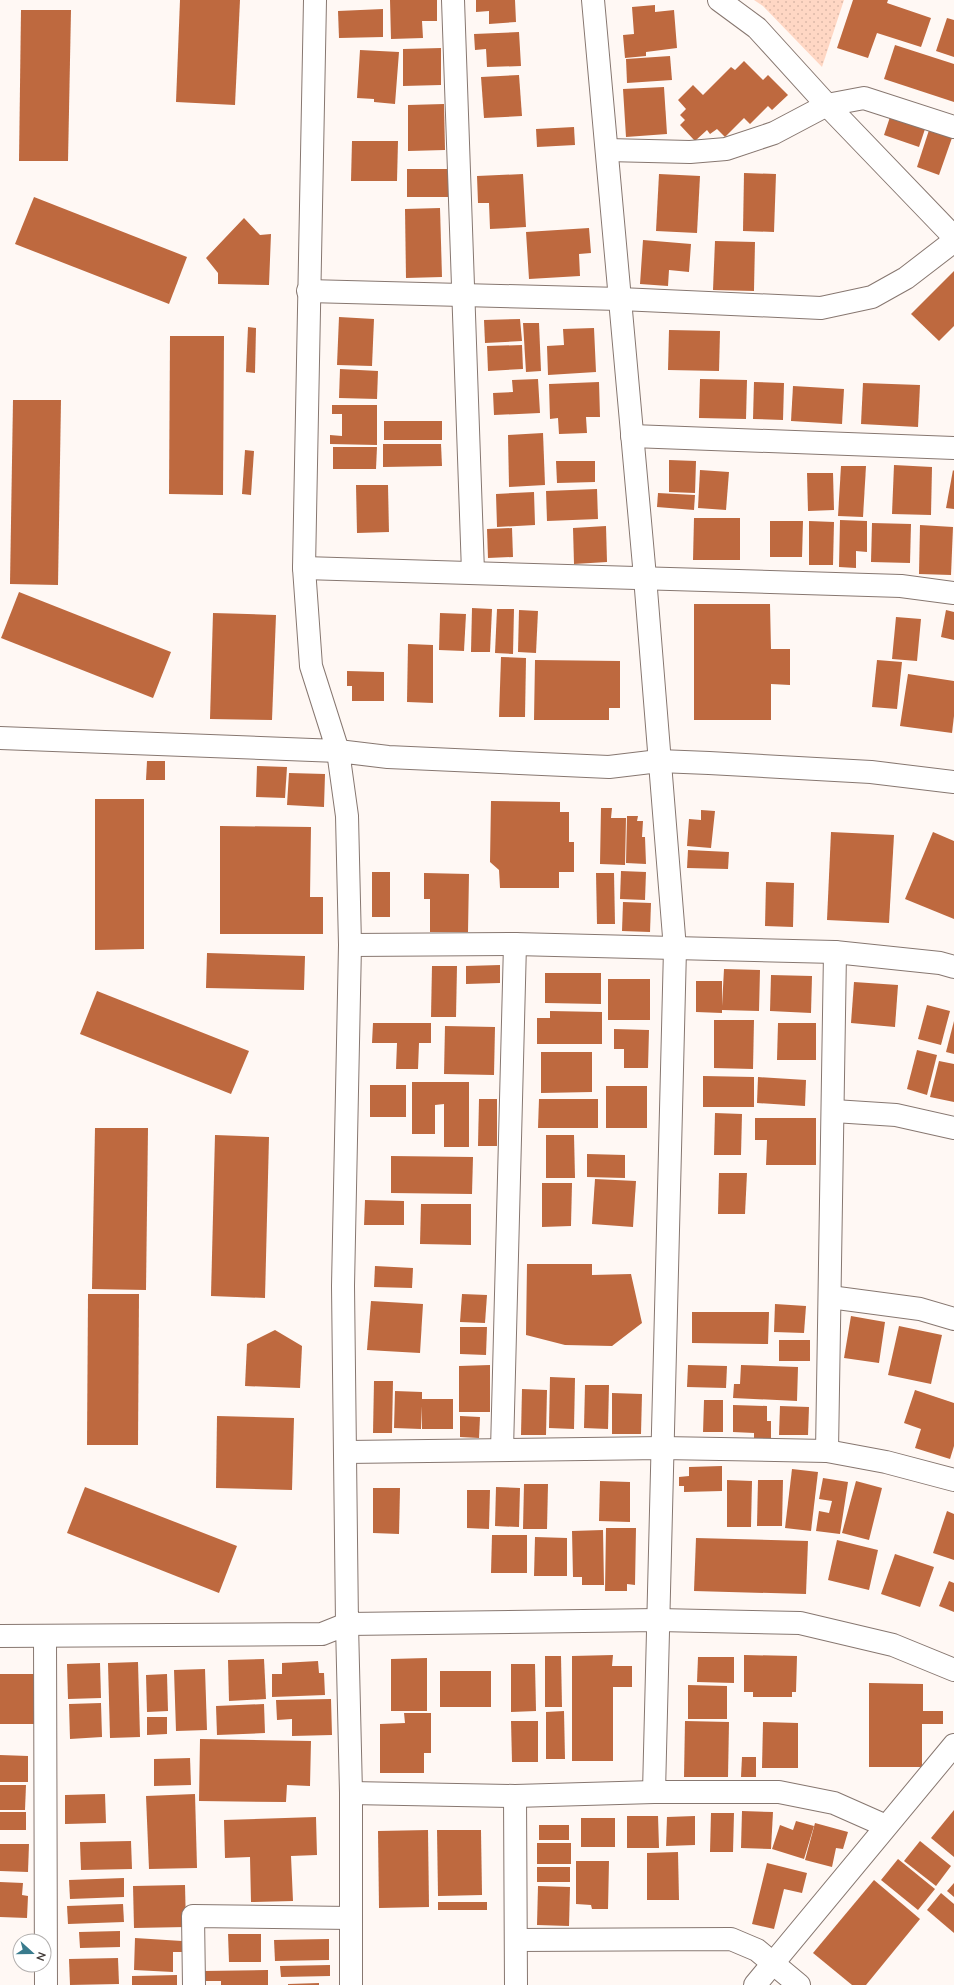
<svg xmlns="http://www.w3.org/2000/svg" width="954" height="1985" viewBox="0 0 954 1985" font-family="'Nunito Sans',sans-serif">
	<defs>
		<pattern id="park-dots" width="8" height="8" patternUnits="userSpaceOnUse"><rect width="8" height="8" fill="#ffd7c4"/><path d="M2 2h.1M6 6h.1" fill="none" stroke="#dcb9a9" stroke-width="1.8" stroke-linecap="round"/></pattern>
	</defs>
	<rect width="100%" height="100%" fill="#fff8f4"/>
	<path fill="url(#park-dots)" d="M754,0H844L822,67L763,6Z"/>
	<g fill="#be693f">
		<path d="M180,0H240L235,105L176,102Z"/>
		<path d="M390,0H437V21H422L423,38L391,39Z"/>
		<path d="M476,0H515L516,22L489,24V11L476,12Z"/>
		<path d="M853,0H888L887,3L931,18L921,47L877,33L868,58L837,48Z"/>
		<path d="M655,5V12L674,10L677,48L646,52V56L625,58L623,35L634,34L632,7Z"/>
		<path d="M383,9V37L339,38L338,11Z"/>
		<path d="M21,10H71L68,161H19Z"/>
		<path d="M947,18L954,20V57L936,51Z"/>
		<path d="M519,32L521,66L487,67L486,49L475,50L474,34Z"/>
		<path d="M895,45L954,64V102L884,79Z"/>
		<path d="M441,48V85L403,86V49Z"/>
		<path d="M360,50L399,52L395,104L374,102V99L357,98Z"/>
		<path d="M670,56L672,80L627,83L626,59Z"/>
		<path d="M744,61L763,80L768,75L788,95L772,110L768,106L750,124L744,118L725,137L717,129L710,134L707,130L695,141L680,125L685,120L680,115L686,109L678,100L693,85L703,95L731,67L735,70Z"/>
		<path d="M519,75L522,116L484,118L481,77Z"/>
		<path d="M664,87L667,134L626,137L623,89Z"/>
		<path d="M444,104L445,150L408,151V105Z"/>
		<path d="M891,114L926,126L919,147L884,135Z"/>
		<path d="M574,127L575,145L537,147L536,129Z"/>
		<path d="M930,127L953,135L939,175L917,167Z"/>
		<path d="M352,141H398L397,181H351Z"/>
		<path d="M407,169H449L448,197H407Z"/>
		<path d="M744,173L776,174L774,232L743,231Z"/>
		<path d="M523,174L526,227L490,229L489,203H478L477,176Z"/>
		<path d="M659,174L700,176L697,233L656,231Z"/>
		<path d="M34,197L187,257L169,304L15,244Z"/>
		<path d="M440,208L442,277L406,278L405,209Z"/>
		<path d="M244,218L260,235L271,234L269,285L218,284V273L206,258Z"/>
		<path d="M589,228L591,253L579,254L580,276L529,279L526,232Z"/>
		<path d="M643,240L691,244L689,272L669,270L668,286L640,284Z"/>
		<path d="M715,241L755,242L754,291L713,290Z"/>
		<path d="M954,271V326L939,341L911,314Z"/>
		<path d="M339,317L374,319L372,366L337,365Z"/>
		<path d="M520,319L522,341L485,343L484,320Z"/>
		<path d="M523,323H539L541,371L526,372Z"/>
		<path d="M248,327L256,328L255,373L246,372Z"/>
		<path d="M594,328L596,372L548,375L547,346L564,345L563,329Z"/>
		<path d="M669,330L720,331L719,371L668,370Z"/>
		<path d="M170,336H224L223,495L169,494Z"/>
		<path d="M522,345L523,369L488,371L487,346Z"/>
		<path d="M340,369L378,371L377,399L339,398Z"/>
		<path d="M538,379L540,413L494,415L493,393L513,392L512,380Z"/>
		<path d="M700,379L747,380L746,419L699,418Z"/>
		<path d="M599,382L600,417H586L587,433L559,434L558,418L550,419L549,384Z"/>
		<path d="M754,382L784,383L783,420L753,419Z"/>
		<path d="M863,383L920,385L918,427L861,424Z"/>
		<path d="M793,386L844,389L842,424L791,421Z"/>
		<path d="M13,400H61L58,585L10,584Z"/>
		<path d="M332,405H377V445L330,444V435L342,436V414H332Z"/>
		<rect x="384" y="421" width="58" height="19"/>
		<path d="M543,433L545,485L509,487L508,435Z"/>
		<path d="M383,444H441L442,466L383,467Z"/>
		<path d="M333,447H377L376,469H333Z"/>
		<path d="M245,450L254,451L251,495L242,494Z"/>
		<path d="M669,460L696,461L695,493L669,492Z"/>
		<path d="M556,461H595V482L557,483Z"/>
		<path d="M894,465L932,467L931,515L892,514Z"/>
		<path d="M841,466H866L863,517L838,516Z"/>
		<path d="M700,470L729,472L726,510L698,508Z"/>
		<path d="M953,470L954,471V509L946,508Z"/>
		<path d="M807,473H833L834,510L808,511Z"/>
		<path d="M356,485H388L389,532L357,533Z"/>
		<path d="M597,489L598,519L547,521L546,491Z"/>
		<path d="M534,492L535,525L497,527L496,494Z"/>
		<path d="M658,493L695,495L694,510L657,507Z"/>
		<path d="M694,518H740V560H693Z"/>
		<path d="M840,520L867,521V552L856,551V568L839,567Z"/>
		<path d="M770,521H803L802,557H770Z"/>
		<path d="M809,521L834,522L833,565H809Z"/>
		<path d="M872,523L911,524L910,563L871,562Z"/>
		<path d="M920,525L953,527L951,575L919,574Z"/>
		<path d="M606,526L607,562L574,564L573,528Z"/>
		<path d="M512,528L513,557L488,558L487,529Z"/>
		<path d="M19,592L171,652L153,698L1,638Z"/>
		<path d="M694,604H770L771,649H790V685L771,684V720H694Z"/>
		<path d="M472,608L492,609L490,652H471Z"/>
		<path d="M497,609H514L513,654L495,653Z"/>
		<path d="M519,610L538,611L536,653L518,652Z"/>
		<path d="M946,610L954,612V640L941,637Z"/>
		<path d="M213,613L276,615L272,720L210,719Z"/>
		<path d="M440,613L466,614L464,651L439,650Z"/>
		<path d="M896,617L921,619L917,661L892,659Z"/>
		<path d="M408,644L433,645V703L407,702Z"/>
		<path d="M501,657L526,658L525,717H499Z"/>
		<path d="M535,660L620,661V708H609V720H534Z"/>
		<path d="M877,660L902,662L897,709L872,707Z"/>
		<path d="M347,671L384,672V701H352V686H347Z"/>
		<path d="M908,674L954,681V716L952,733L900,726Z"/>
		<path d="M147,761H165V780H146Z"/>
		<path d="M257,766L287,767L285,798L256,797Z"/>
		<path d="M289,773L325,774L324,807L287,805Z"/>
		<path d="M95,799H144V949L95,950Z"/>
		<path d="M491,801L560,802V812H569V842H574V872H559V888H500L499,870L490,862Z"/>
		<path d="M601,808H612L611,818H626L625,865L600,864Z"/>
		<path d="M701,810L715,811L711,848L687,846L689,819L701,820Z"/>
		<path d="M627,816H638L637,821H643L642,837H645L646,864L626,863Z"/>
		<path d="M220,826L311,827L310,897H323V934H220Z"/>
		<path d="M831,832L894,835L889,923L827,920Z"/>
		<path d="M933,832L954,841V919L905,899Z"/>
		<path d="M688,850L729,852L728,869L687,868Z"/>
		<path d="M621,871L646,872L645,900L620,899Z"/>
		<rect x="372" y="872" width="18" height="45"/>
		<path d="M424,873L469,874L468,932H430V899H424Z"/>
		<path d="M596,873H614L615,924H597Z"/>
		<path d="M766,882L794,883L793,927L765,926Z"/>
		<path d="M623,902L651,903L650,932L622,931Z"/>
		<path d="M207,953L305,956L304,990L206,988Z"/>
		<path d="M500,965V983L466,984V966Z"/>
		<path d="M432,966H457L456,1017H431Z"/>
		<path d="M724,969L760,970L759,1011L722,1010V1013L696,1012V981H722V1006Z"/>
		<path d="M545,973H601V1004L545,1003Z"/>
		<path d="M771,975L812,976L811,1013L770,1011Z"/>
		<rect x="608" y="979" width="42" height="41"/>
		<path d="M854,982L898,985L895,1027L851,1023Z"/>
		<path d="M97,991L249,1051L231,1094L80,1034Z"/>
		<path d="M927,1005L950,1011L941,1045L918,1039Z"/>
		<path d="M550,1011L602,1012V1044H537V1018H550Z"/>
		<path d="M714,1020H754L753,1069L714,1068Z"/>
		<path d="M954,1021V1054L946,1052Z"/>
		<path d="M373,1023H431V1043H419L418,1069H396L397,1043H372Z"/>
		<path d="M778,1023H816V1060H777Z"/>
		<path d="M445,1026L495,1027L494,1075L444,1074Z"/>
		<path d="M614,1029L649,1030L648,1068H624V1049H614Z"/>
		<path d="M917,1050L937,1055L927,1095L907,1089Z"/>
		<path d="M541,1052H592V1092L541,1093Z"/>
		<path d="M939,1061L954,1064V1102L930,1097Z"/>
		<path d="M703,1076L754,1077V1107H703Z"/>
		<path d="M758,1077L806,1080L805,1106L757,1103Z"/>
		<path d="M412,1082H469V1147H444V1104L435,1105V1134H412Z"/>
		<rect x="370" y="1085" width="36" height="32"/>
		<rect x="606" y="1086" width="41" height="42"/>
		<path d="M479,1099H497V1146H478Z"/>
		<path d="M539,1099H598V1128H538Z"/>
		<path d="M715,1113L742,1114L741,1155H714Z"/>
		<path d="M755,1118H816V1165H766L767,1140H755Z"/>
		<path d="M95,1128H148L146,1290L92,1289Z"/>
		<path d="M215,1135L269,1137L265,1298L211,1296Z"/>
		<path d="M546,1135H574L575,1178H546Z"/>
		<path d="M587,1154L625,1155V1178L587,1177Z"/>
		<path d="M391,1156L473,1157L472,1194L391,1193Z"/>
		<path d="M719,1173H747L745,1214H718Z"/>
		<path d="M595,1179L636,1181L633,1227L592,1224Z"/>
		<path d="M542,1183H572L571,1226L542,1227Z"/>
		<path d="M365,1200L404,1201V1225H364Z"/>
		<path d="M421,1204H471V1245L420,1244Z"/>
		<path d="M527,1264H592V1275L631,1274L642,1323L612,1346L565,1345L526,1335Z"/>
		<path d="M375,1266L413,1268L412,1288L374,1287Z"/>
		<path d="M88,1294H139L138,1445H87Z"/>
		<path d="M462,1294L487,1295L485,1323L460,1322Z"/>
		<path d="M371,1301L423,1304L420,1353L367,1350Z"/>
		<path d="M775,1304L806,1306L804,1333L774,1332Z"/>
		<path d="M692,1312H769L768,1344L692,1343Z"/>
		<path d="M851,1316L885,1322L879,1363L844,1358Z"/>
		<path d="M899,1326L942,1335L931,1384L888,1375Z"/>
		<path d="M460,1327H487L486,1355L460,1354Z"/>
		<path d="M275,1330L302,1346L300,1388L245,1386L247,1344Z"/>
		<rect x="779" y="1340" width="31" height="21"/>
		<path d="M490,1365V1412H459V1366Z"/>
		<path d="M688,1365L727,1366L726,1388L687,1387Z"/>
		<path d="M741,1365L798,1367L797,1401L733,1398L734,1384H740Z"/>
		<path d="M550,1377L575,1378L574,1429L549,1428Z"/>
		<path d="M374,1381H393L392,1433H373Z"/>
		<path d="M585,1385H609L608,1429L584,1428Z"/>
		<path d="M522,1389L547,1390L546,1435H521Z"/>
		<path d="M915,1390L954,1403V1446L950,1459L915,1448L921,1429L904,1423Z"/>
		<path d="M395,1391L422,1392V1399H453V1429H422V1406L421,1429L394,1428Z"/>
		<path d="M612,1393L642,1394L641,1434H612Z"/>
		<path d="M704,1400H723V1432H703Z"/>
		<path d="M733,1405L767,1406V1421H771V1439H754V1433L733,1432Z"/>
		<path d="M780,1406L809,1407L808,1435H779Z"/>
		<path d="M217,1416L294,1418L292,1490L216,1488Z"/>
		<path d="M460,1416L480,1417L479,1438L460,1437Z"/>
		<path d="M722,1466V1491L684,1492V1486H679V1477L689,1476V1467Z"/>
		<path d="M792,1469L818,1472L811,1531L785,1528Z"/>
		<path d="M823,1478L848,1482L840,1534L816,1531L819,1511L829,1513L832,1501L819,1499Z"/>
		<path d="M727,1480L752,1481L751,1527H727Z"/>
		<path d="M758,1480H783L782,1526H757Z"/>
		<path d="M600,1481L630,1482V1522L599,1521Z"/>
		<path d="M856,1481L882,1488L869,1540L842,1533Z"/>
		<path d="M524,1484H548L547,1529H523Z"/>
		<path d="M85,1487L237,1546L219,1593L67,1533Z"/>
		<path d="M496,1487L520,1488L519,1527L495,1526Z"/>
		<path d="M373,1488H400L399,1534L373,1533Z"/>
		<path d="M467,1490H490L489,1529L467,1528Z"/>
		<path d="M947,1511L954,1514V1560L933,1553Z"/>
		<path d="M606,1528H636L635,1585L627,1584V1591H605Z"/>
		<path d="M603,1530L604,1585H582V1577H573L572,1531Z"/>
		<path d="M492,1535H527V1573H491Z"/>
		<path d="M535,1537L567,1538V1576H534Z"/>
		<path d="M696,1538L808,1541L806,1594L694,1591Z"/>
		<path d="M837,1540L878,1550L869,1590L828,1580Z"/>
		<path d="M895,1554L934,1567L920,1607L881,1594Z"/>
		<path d="M949,1581L954,1583V1612L939,1606Z"/>
		<path d="M613,1655L612,1666H632V1687H613V1761H572V1656Z"/>
		<path d="M744,1655L797,1656L796,1692H792V1697H753V1692H744Z"/>
		<path d="M545,1656H561L562,1707H545Z"/>
		<path d="M698,1657H734V1683L697,1682Z"/>
		<path d="M427,1658V1711H391V1659Z"/>
		<path d="M264,1659L266,1699L229,1701L228,1660Z"/>
		<path d="M318,1661L319,1673H324L325,1695L272,1697V1674H282V1663Z"/>
		<path d="M138,1662L140,1737L110,1738L108,1663Z"/>
		<path d="M100,1663L101,1698L68,1699L67,1664Z"/>
		<path d="M511,1664H535L536,1711L511,1712Z"/>
		<path d="M205,1669L207,1730L176,1731L174,1670Z"/>
		<rect x="440" y="1671" width="51" height="36"/>
		<rect x="0" y="1674" width="35" height="50"/>
		<path d="M167,1674L168,1711L147,1712L146,1675Z"/>
		<path d="M869,1683L923,1684V1711H943V1724H922V1767H869Z"/>
		<path d="M688,1685L727,1686V1719H688Z"/>
		<path d="M331,1699L332,1735L292,1736V1719L277,1720L276,1700Z"/>
		<path d="M101,1703L102,1737L70,1739L69,1704Z"/>
		<path d="M264,1704L265,1733L217,1735L216,1706Z"/>
		<path d="M564,1711L565,1759H546V1712Z"/>
		<path d="M404,1713H431V1753H424V1773H380V1724L405,1723Z"/>
		<path d="M147,1717H167V1734L147,1735Z"/>
		<path d="M511,1721H538V1762H512Z"/>
		<path d="M685,1721L729,1722L728,1777H684Z"/>
		<path d="M763,1722L798,1723V1768H762Z"/>
		<path d="M200,1739L311,1741L310,1786L287,1785L286,1802L199,1801Z"/>
		<path d="M0,1755L28,1756V1782H0Z"/>
		<path d="M742,1757H756V1777H741Z"/>
		<path d="M190,1758L191,1785L154,1786V1759Z"/>
		<path d="M0,1785H26L25,1810H0Z"/>
		<path d="M105,1794L106,1823L65,1824V1795Z"/>
		<path d="M195,1794L197,1868L149,1869L146,1796Z"/>
		<path d="M954,1810V1857L931,1838Z"/>
		<path d="M742,1811L773,1812L771,1849L741,1848Z"/>
		<rect x="0" y="1812" width="26" height="18"/>
		<path d="M711,1813H734L733,1852H710Z"/>
		<path d="M627,1816H658L659,1848H627Z"/>
		<path d="M695,1816V1845L666,1846L667,1817Z"/>
		<path d="M316,1817L317,1855L291,1856L293,1901L251,1902L250,1857L225,1858L224,1820Z"/>
		<rect x="581" y="1818" width="34" height="29"/>
		<path d="M796,1821L814,1826L804,1859L772,1849L780,1825L793,1830Z"/>
		<path d="M815,1823L848,1832L843,1849L836,1848L832,1867L805,1860Z"/>
		<rect x="539" y="1825" width="30" height="15"/>
		<path d="M428,1830L429,1907L379,1908L378,1831Z"/>
		<path d="M437,1830H481L482,1895L438,1896Z"/>
		<path d="M131,1841L132,1869L81,1870L80,1842Z"/>
		<path d="M920,1841L951,1866L936,1886L904,1861Z"/>
		<rect x="537" y="1843" width="34" height="21"/>
		<path d="M0,1844H29L28,1872L0,1871Z"/>
		<path d="M678,1852L679,1900H647V1853Z"/>
		<path d="M898,1859L935,1889L918,1910L881,1880Z"/>
		<path d="M576,1861H609L608,1909H592L591,1905L576,1904Z"/>
		<path d="M767,1863L807,1873L802,1893L784,1889L774,1929L752,1924Z"/>
		<rect x="537" y="1867" width="33" height="15"/>
		<path d="M124,1878V1897L70,1899L69,1880Z"/>
		<path d="M874,1880L920,1919L866,1985H852L813,1953Z"/>
		<path d="M0,1882L23,1883L22,1895L28,1896L27,1918L0,1917Z"/>
		<path d="M954,1883V1897L947,1891Z"/>
		<path d="M185,1885L186,1927L134,1928L133,1886Z"/>
		<path d="M538,1886L570,1887L569,1926L537,1925Z"/>
		<path d="M941,1893L954,1904V1933L927,1910Z"/>
		<rect x="438" y="1902" width="49" height="8"/>
		<path d="M123,1904L124,1922L68,1924L67,1906Z"/>
		<path d="M120,1931V1947L80,1948L79,1932Z"/>
		<path d="M228,1934H261V1962H229Z"/>
		<path d="M135,1938L182,1941V1952H173V1972L134,1970Z"/>
		<path d="M329,1939V1960L275,1961L274,1940Z"/>
		<path d="M118,1958L119,1984L70,1985L69,1959Z"/>
		<path d="M330,1965V1976L281,1977L280,1966Z"/>
		<path d="M268,1970V1985H221V1981H204L203,1971Z"/>
		<path d="M177,1975V1985H132V1976Z"/>
		<path d="M319,1983V1985H288V1984Z"/>
	</g>
	<g fill="none" stroke-linecap="round" stroke-linejoin="round">
		<g stroke="#877770" stroke-width="24">
			<g id="street">
				<path d="M453,0L473,572"/>
				<path d="M593,0L645,577L675,949L654,1792"/>
				<path d="M719,0L757,28L827,105L954,237"/>
				<path d="M607,150L690,152L726,149L774,133L827,105L864,98L954,127"/>
				<path d="M308,291L620,299L821,308L872,297L906,278L954,241"/>
				<path d="M632,436L954,448"/>
				<path d="M304,568L901,586L954,593"/>
				<path d="M0,738L338,751L311,666L304,568L315,0"/>
				<path d="M350,945L515,944L835,952L940,963L954,967"/>
				<path d="M834,1111L896,1115L954,1128"/>
				<path d="M830,1297L920,1309L954,1319"/>
				<path d="M502,1450L515,944"/>
				<path d="M827,1451L835,952"/>
				<path d="M346,1452L662,1448L827,1451L886,1462L954,1480"/>
				<path d="M0,1636L322,1634L347,1624L351,1793V1985"/>
				<path d="M45,1636L46,1985"/>
				<path d="M351,1793L515,1796L654,1792H779L834,1803L886,1826"/>
				<path d="M515,1796L516,1985"/>
				<path d="M516,1940L731,1939L757,1950L799,1985"/>
				<path d="M194,1985L193,1916L351,1918"/>
				<path d="M755,1985L954,1745"/>
			</g>
		</g>
		<g stroke="#877770" stroke-width="24">
			<path id="secondary" d="M954,782L871,772L709,763L659,761L609,767L388,757L338,751L347,816L350,945L343,1286L347,1624L658,1620L800,1623L893,1645L954,1670"/>
		</g>
		<use href="#street" stroke="#fff" stroke-width="22"/>
		<use href="#secondary" stroke="#fff" stroke-width="22"/>
	</g>
	<g transform="translate(32 1953) rotate(111)"><circle r="19" fill="#ffffff" stroke="#b2afae"/>
	<path d="M0-3L7 15L0 10L-7 15Z" fill="#397b8d"/>
	<text y="-6" font-size="11" font-weight="bold" text-anchor="middle" fill="#3f3835">N</text>
	</g>
</svg>
